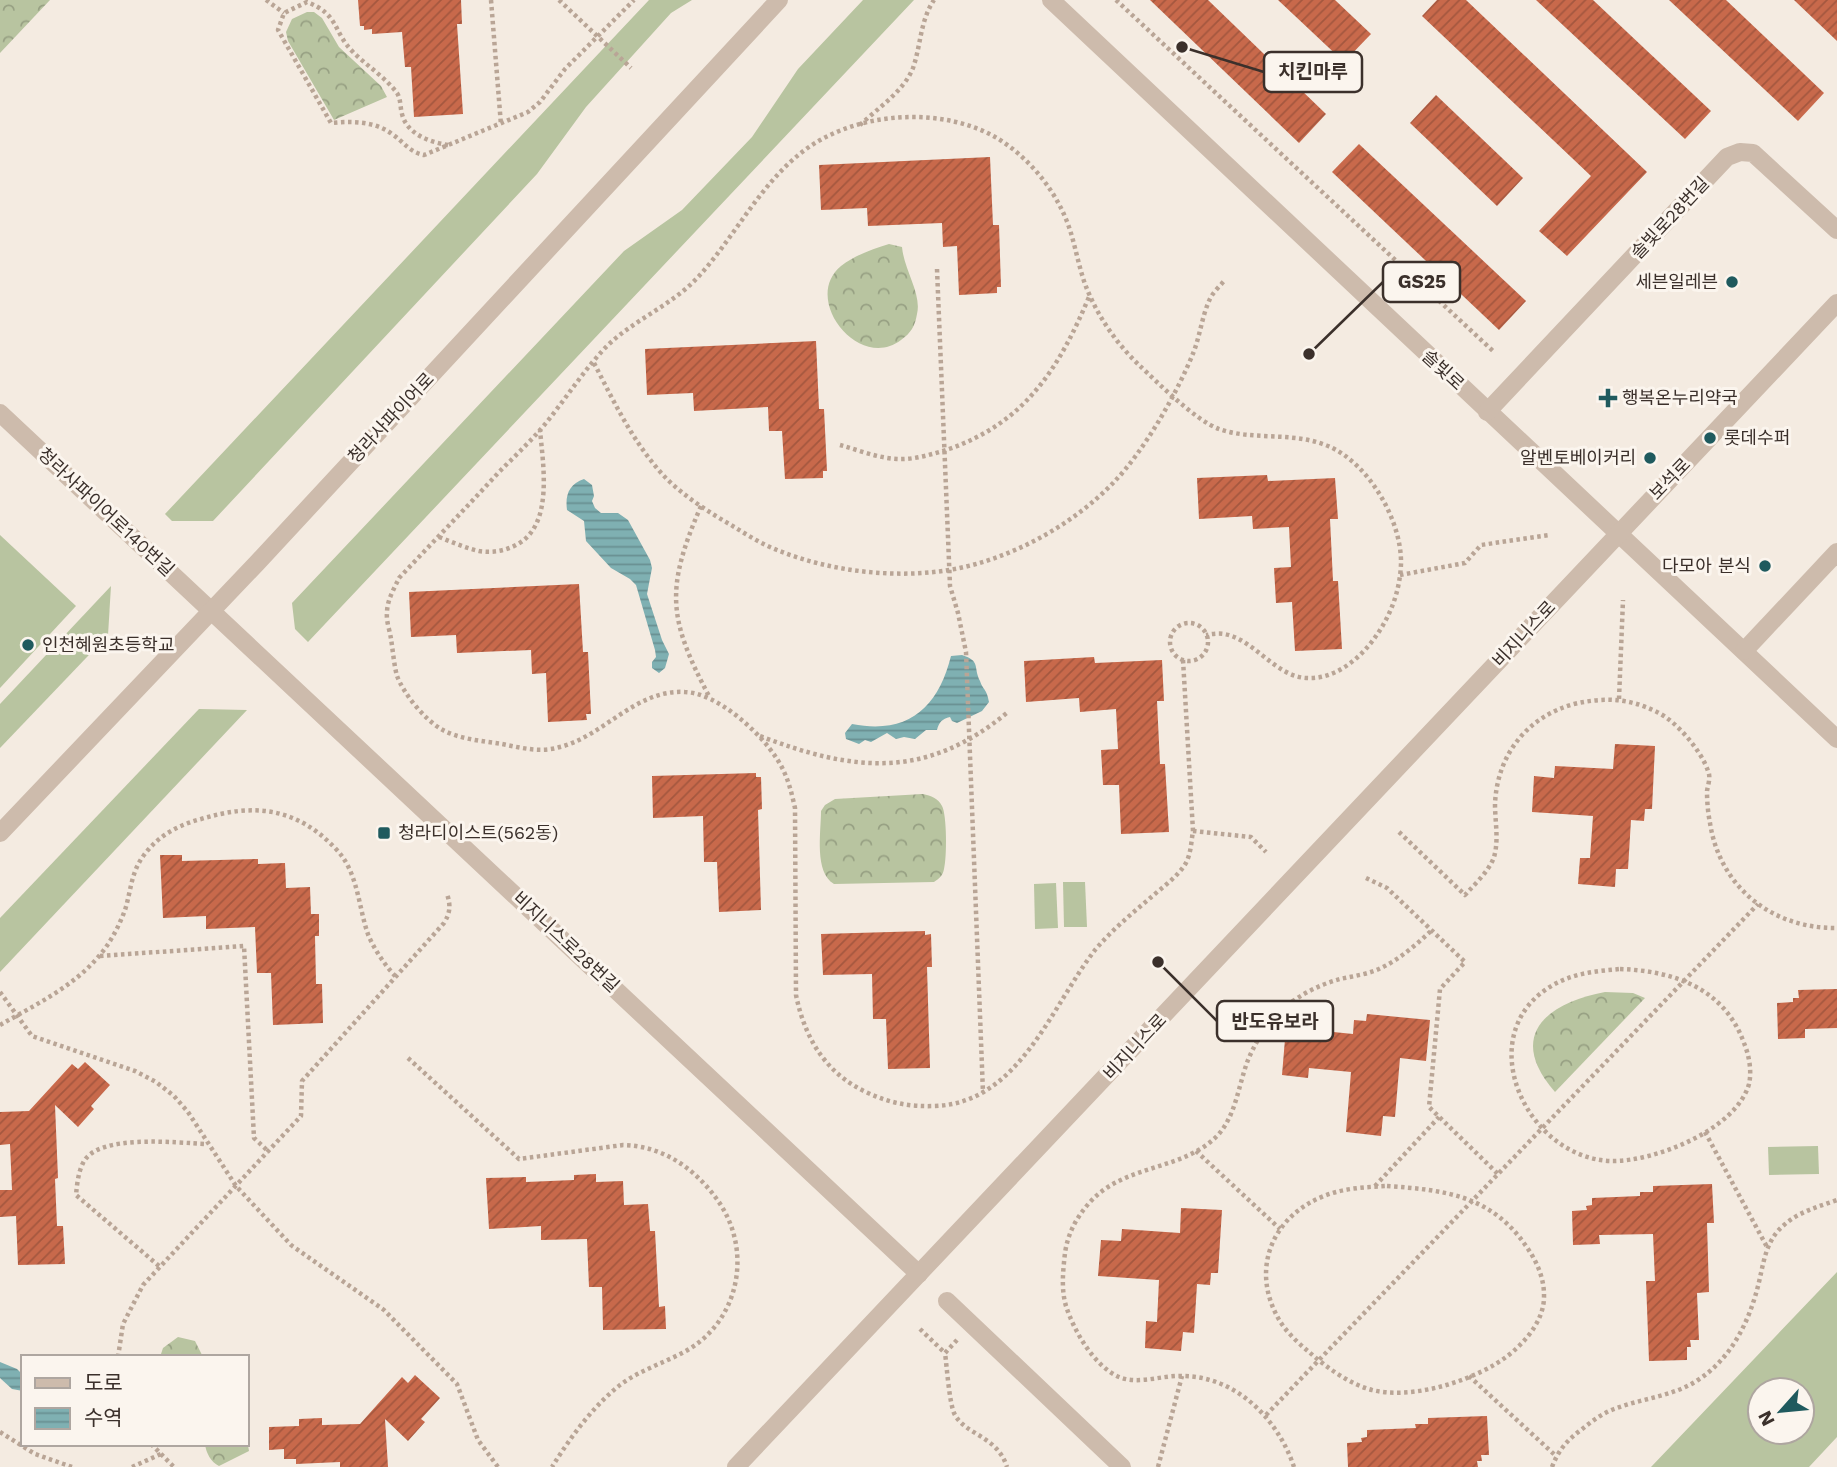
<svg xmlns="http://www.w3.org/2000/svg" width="1837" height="1467" viewBox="0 0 1837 1467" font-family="'Work Sans','Noto Sans KR',sans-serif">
	<defs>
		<pattern id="forest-crowns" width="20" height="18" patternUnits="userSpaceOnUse" patternTransform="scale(1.75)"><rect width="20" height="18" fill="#b8c4a0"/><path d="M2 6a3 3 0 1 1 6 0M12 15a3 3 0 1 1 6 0" fill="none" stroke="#97a083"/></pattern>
		<pattern id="water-rules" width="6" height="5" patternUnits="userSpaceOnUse" patternTransform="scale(1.75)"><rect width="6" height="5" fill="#7fb0b2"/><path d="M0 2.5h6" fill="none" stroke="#699091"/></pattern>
		<pattern id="building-hatch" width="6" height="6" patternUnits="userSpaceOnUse" patternTransform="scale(1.75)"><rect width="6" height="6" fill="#c8694b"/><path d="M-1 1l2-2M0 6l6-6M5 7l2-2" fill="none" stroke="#a4573f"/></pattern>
	</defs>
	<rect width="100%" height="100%" fill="#f4ebe1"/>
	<g fill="#b8c4a0" fill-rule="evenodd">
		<path d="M649,0H692L671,13L586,107L537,174L213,521H172L165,514Z"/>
		<path d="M863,0H914L308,642L295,629L292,603L624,251L682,210L752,137L798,69Z"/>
		<path d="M0,535L76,606L0,688Z"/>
		<path d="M111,586L108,635L0,748V704Z"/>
		<path d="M199,709L247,710L0,972V918Z"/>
		<path d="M1063,882H1085L1087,927H1064Z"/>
		<path d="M1056,883L1058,928L1035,929L1034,884Z"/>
		<path d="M1818,1146L1819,1174L1769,1175L1768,1147Z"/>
		<path d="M1837,1272V1437L1809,1467H1651ZM1760,1390H1802V1432H1760Z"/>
	</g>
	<g fill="url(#forest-crowns)">
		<path d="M0,0H50L0,53Z"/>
		<path d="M307,12H314L322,18L339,47L381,86L387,97L334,120L288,41L286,32L292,19Z"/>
		<path d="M889,244L902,247C904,270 922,294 917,314C915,326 911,333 901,340C859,372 801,299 841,266C855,255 873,249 889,244Z"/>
		<path d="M923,794C931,796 938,798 942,806C947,815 947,858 944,869C943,875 940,878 934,882L834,884C814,872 821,833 821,811L825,805L835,799Z"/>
		<path d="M1605,992L1633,993L1645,998L1555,1092C1506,1036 1546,1003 1605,992Z"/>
		<path d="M178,1337L195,1341L203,1357H160L163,1348Z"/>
		<path d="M247,1440L249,1451L219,1466C211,1462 206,1453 205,1444H247Z"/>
	</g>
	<g fill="url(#water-rules)">
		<path d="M584,479L592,485L594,496L592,501L595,508L601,513H618L628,520L650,560L652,568L647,594L662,640L669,654L665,668L659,673L652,668V662L656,657L655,650L636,585L630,579L611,568L586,541L584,521L567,510C565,495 569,484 584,479Z"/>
		<path d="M962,655C981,661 973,667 980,681C983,690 987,689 989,702L982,711L957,723L952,721L950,717C942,719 939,722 937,730H926L915,739L904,737L896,739L887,733L871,742L865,740L859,744L846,739L845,733L852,724C908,735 938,708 951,656Z"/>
		<path d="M0,1362L17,1369L23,1375V1391L12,1389L0,1378Z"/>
	</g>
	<g fill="url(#building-hatch)">
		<path d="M358,0H461L462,24H457L463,114L414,117L411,67H405L402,32L372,34V29L364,30V26H360Z"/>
		<path d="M1150,0H1208L1326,114L1299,143Z"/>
		<path d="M1278,0H1335L1371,34L1344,62Z"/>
		<path d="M1437,0H1466L1647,172L1567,256L1539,231L1591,176L1422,16Z"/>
		<path d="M1536,0H1593L1711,111L1685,139Z"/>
		<path d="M1669,0H1726L1824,93L1798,121Z"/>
		<path d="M1794,0H1837V41Z"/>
		<path d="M1436,95L1523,178L1497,206L1410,123Z"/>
		<path d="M1359,144L1526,301L1499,330L1332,172Z"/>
		<path d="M990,157L993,225H999L1001,287H997V293L959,295L957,246L943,247L942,223L868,226L867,208L821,210L819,165Z"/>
		<path d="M816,341L819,409H824L827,471H823V478L785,479L782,431H769L768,407L694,411L693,393L647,395L645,349Z"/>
		<path d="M1267,475L1268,481L1335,478L1338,519H1330L1333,581H1338L1342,649L1295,651L1292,602L1276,603L1274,568L1291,567L1289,527L1253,529L1252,516L1199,519L1197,478Z"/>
		<path d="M579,584L583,652H588L591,714H586L587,720L548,722L546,673L532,674L531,650L457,653L456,635L411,637L409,592Z"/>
		<path d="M1094,657L1095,663L1162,660L1164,701H1157L1160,764H1165L1169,832L1121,834L1119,785H1103L1101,750L1118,749L1116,709L1080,712L1079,698L1026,702L1024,661Z"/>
		<path d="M1615,744L1655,746L1652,809H1645L1644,821L1631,820L1628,869H1616L1615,887L1578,884L1580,858H1590L1593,816L1532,812L1534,776L1554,778L1555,766L1613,769Z"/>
		<path d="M756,773V777H761L762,809L758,810L761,910L719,912L717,862H704L703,816L653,818L652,776Z"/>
		<path d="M160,855H182V861L258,859V864L285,863L286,888L310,887L311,914H319V936H315L316,984H322L323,1023L273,1025L271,973H257L255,927L206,929V916L163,918Z"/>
		<path d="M925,931V935L931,934L932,967H927L930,1068L888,1069L886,1019H873L872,974L823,975L821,934Z"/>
		<path d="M1837,989V1028L1805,1029V1038L1778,1039L1777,1003L1793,1002V998H1799L1798,990Z"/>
		<path d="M1367,1014L1430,1020L1426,1061L1400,1058L1395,1117L1383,1116L1381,1136L1346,1132L1351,1072L1309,1068L1308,1078L1282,1075L1285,1039L1303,1040L1304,1029L1353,1034L1354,1020L1366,1021Z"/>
		<path d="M85,1062L110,1085L91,1106L94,1109L78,1127L55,1105L58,1178L55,1179L57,1226H63L65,1264L18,1265L16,1216L0,1217V1190H12L10,1144L0,1145V1112L29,1111L72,1064L78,1069Z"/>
		<path d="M596,1174V1182L623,1181L624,1205L648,1204L650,1231H655L659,1307L665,1306L666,1329L603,1330L602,1287H589L587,1239L541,1240V1226L489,1229L486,1178L526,1177V1182L574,1180V1175Z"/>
		<path d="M1712,1184L1714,1223H1707L1709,1292L1697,1293L1699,1340H1690L1691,1347H1687V1360L1649,1361L1646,1281H1655L1653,1234L1599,1235L1600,1244L1573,1245L1572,1211L1587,1210L1586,1206L1592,1205V1198L1640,1196V1192H1653V1186Z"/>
		<path d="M1181,1208L1222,1210L1218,1273H1211L1210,1285L1197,1284L1194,1333L1183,1332L1181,1351L1145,1348L1146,1321L1157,1322L1159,1280L1098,1276L1101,1240L1121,1241L1122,1229L1180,1233Z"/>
		<path d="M415,1375L440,1398L421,1419L425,1422L408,1441L385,1419L388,1467H340V1462L296,1464V1459H284V1449L269,1450V1427L299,1426V1419L322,1418V1425L360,1424L402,1377L408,1383Z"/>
		<path d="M1487,1416L1489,1455H1481L1482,1461H1477L1478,1467H1348L1347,1443L1362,1442L1361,1438L1367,1437V1430L1416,1428L1415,1424H1428V1418Z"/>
	</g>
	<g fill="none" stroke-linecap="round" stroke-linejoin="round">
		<g stroke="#b9a596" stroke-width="4.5" stroke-dasharray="3.5 3.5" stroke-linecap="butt">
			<path d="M266,0L284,13"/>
			<path d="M491,0L501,125"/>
			<path d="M559,0L631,68"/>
			<path d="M1116,0L1493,351"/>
			<path d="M860,125C878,108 904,91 913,68C921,45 920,21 934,0"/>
			<path d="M448,145C429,142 407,134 402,114C400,107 401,99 397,93C385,77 367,66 353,52C333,32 339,14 307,2L284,13L278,30L331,123C351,121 375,121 392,134C404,142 409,152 424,155L528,112L540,102L565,69L634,0"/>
			<path d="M937,269L950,586L958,613L966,652L983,1093"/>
			<path d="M594,363C614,402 633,442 663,475C682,495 707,511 731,525C746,534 761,544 777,550C829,571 893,579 949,570C1009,560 1072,526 1114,482C1144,451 1178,392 1194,351C1200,335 1202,317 1209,301C1212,293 1220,286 1225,280"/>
			<path d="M840,445C858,450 878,458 897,459C914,460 933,454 949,449C1026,422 1059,368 1089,297"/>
			<path d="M701,506C665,589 668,619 710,698"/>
			<path d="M439,537C452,542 465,548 479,551C492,553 505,551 516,545C554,526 543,465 540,430"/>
			<path d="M1400,575L1465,563L1481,545L1549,535"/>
			<circle cx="1189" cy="642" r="19"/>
			<path d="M1183,660L1193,831C1191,843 1191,856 1184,866C1175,879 1160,889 1149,899C1130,915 1111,931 1095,950C1051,1007 1019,1103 935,1106C910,1107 890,1103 868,1093C826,1074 805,1039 796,995L795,808C791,790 787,774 777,759C760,732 717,693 685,692C636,689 604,736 560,747C541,753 522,748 502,744C482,741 458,739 441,729C424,719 404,694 397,676C394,665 393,651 391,639C390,631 386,621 387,613C387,600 394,589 399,578C432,543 466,508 499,472C515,456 532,440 546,423C566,398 583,372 604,349C632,320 672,306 699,276C740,231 768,167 824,138C875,111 947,109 997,138C1031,159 1058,193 1070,230C1077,252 1080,275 1090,296C1101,321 1119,346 1139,365C1158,383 1195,420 1219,429C1253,441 1292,431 1328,446C1369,463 1402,521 1401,564C1400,590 1391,615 1376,636C1361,658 1335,680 1306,678C1275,676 1254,639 1224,634C1218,633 1212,634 1206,635"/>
			<path d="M1619,699L1623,600"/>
			<path d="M760,736C854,772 926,780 1008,712"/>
			<path d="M1193,831L1251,837L1266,852"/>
			<path d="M1399,832L1465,895C1475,884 1489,871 1494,857C1499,840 1495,822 1495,804C1497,756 1526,717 1574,704C1604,697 1629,698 1657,712C1676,721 1701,750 1708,771C1711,777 1708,785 1707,791C1707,802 1708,813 1710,823C1720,888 1773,929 1837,928"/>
			<path d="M1366,878L1387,888L1465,962L1440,989L1429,1107L1498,1174"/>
			<path d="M100,956L244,946L254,1138L269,1152"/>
			<path d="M1620,969C1674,971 1724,988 1744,1043C1749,1055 1752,1071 1749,1084C1736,1130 1654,1162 1611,1161C1525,1158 1469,1033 1553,985C1574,973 1597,971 1620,969Z"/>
			<path d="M0,992L32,1036L135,1071L156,1082L174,1096L188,1112L236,1186L291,1245L384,1310L457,1384L478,1440L498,1467"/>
			<path d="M0,1025C35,1005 73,987 99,956C111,942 119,926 125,910C131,891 131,872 144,855C158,836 178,825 201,819C254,803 296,807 336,849C359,873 358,908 369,937C376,952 385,965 396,977"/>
			<path d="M408,1058L519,1159L623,1145C662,1146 693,1167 716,1198C752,1246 742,1315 691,1348C668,1362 641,1369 620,1385C593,1406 570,1438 552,1467"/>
			<path d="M1705,1132L1767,1247"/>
			<path d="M1196,1151L1280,1229"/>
			<path d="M1375,1186L1439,1117"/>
			<path d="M1387,1186C1444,1190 1491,1195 1526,1246C1536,1260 1544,1277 1544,1295C1545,1324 1518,1351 1494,1365C1461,1384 1410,1399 1372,1390C1349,1384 1326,1367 1309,1352C1297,1342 1284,1330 1277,1316C1251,1267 1273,1216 1324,1196C1344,1188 1366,1187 1387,1186Z"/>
			<path d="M159,1266L76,1195C77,1185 78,1173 83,1163C97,1133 177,1143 207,1144"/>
			<path d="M920,1329L945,1353"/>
			<path d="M957,1340L945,1353C947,1368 949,1400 954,1413C964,1435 997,1435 1007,1467"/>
			<path d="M118,1357L123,1324L143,1285L301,1116L302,1081L444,923C450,913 451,906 447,894"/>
			<path d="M1469,1376L1556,1456"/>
			<path d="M1266,1415L1758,904"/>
			<path d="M0,1432L35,1454L72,1467"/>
			<path d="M151,1444L174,1467"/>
			<path d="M132,1467L161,1454"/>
			<path d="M1158,1467L1182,1376"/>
			<path d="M1294,1467C1278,1419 1236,1376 1182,1376C1162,1375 1139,1385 1119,1377C1094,1366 1074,1331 1066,1306C1061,1289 1063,1271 1065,1253C1068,1233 1076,1218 1090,1202C1125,1164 1181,1171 1216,1137C1236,1117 1238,1086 1248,1060C1256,1041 1268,1021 1284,1008C1299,995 1321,984 1340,979C1354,976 1369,974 1381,968C1400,959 1417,944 1432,930"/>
			<path d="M1552,1467C1558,1451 1567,1440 1581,1430C1592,1421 1604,1412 1617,1408C1644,1398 1674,1396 1698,1380C1732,1358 1750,1320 1759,1282C1764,1261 1766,1240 1784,1225C1800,1211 1818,1207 1837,1200"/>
		</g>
		<g stroke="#cdbbac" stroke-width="18">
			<path d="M1051,0L1837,739"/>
			<path d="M1487,412L1727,157L1740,152L1753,153L1837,230"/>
			<path d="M0,413L919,1274"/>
			<path d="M1744,651L1837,552"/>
			<path d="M0,833L257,563L779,0"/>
			<path d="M947,1301L1122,1467"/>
			<path d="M736,1467L1837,303"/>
		</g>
	</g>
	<g fill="#1f5a5e" stroke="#fbf5ee" stroke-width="2.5">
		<circle cx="1732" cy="282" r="7"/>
		<path d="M1604.5 387.5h7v7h7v7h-7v7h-7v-7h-7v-7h7z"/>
		<circle cx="1710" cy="438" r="7"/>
		<circle cx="1650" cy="458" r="7"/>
		<circle cx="1765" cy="566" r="7"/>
		<circle cx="28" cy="645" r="7"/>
		<rect x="377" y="826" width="14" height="14" rx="3.5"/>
	</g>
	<g text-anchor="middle" stroke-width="6" stroke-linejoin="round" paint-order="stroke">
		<g font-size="18" fill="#3b302b" stroke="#fbf5ee">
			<text transform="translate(1670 218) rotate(-47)" y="6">솔빛로28번길</text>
			<text transform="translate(1443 370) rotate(43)" y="6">솔빛로</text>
			<text transform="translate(391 418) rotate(-47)" y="6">청라사파이어로</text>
			<text transform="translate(1670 479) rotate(-46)" y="6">보석로</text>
			<text transform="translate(106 512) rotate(43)" y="6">청라사파이어로140번길</text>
			<text transform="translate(1524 634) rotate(-47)" y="6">비지니스로</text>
			<text transform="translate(566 942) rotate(43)" y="6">비지니스로28번길</text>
			<text transform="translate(1135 1047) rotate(-47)" y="6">비지니스로</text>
		</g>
		<g font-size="18" fill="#3b302b" stroke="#fbf5ee" text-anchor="start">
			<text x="1718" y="288" text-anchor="end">세븐일레븐</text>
			<text x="1622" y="404">행복온누리약국</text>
			<text x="1724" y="444">롯데수퍼</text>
			<text x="1636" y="464" text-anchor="end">알벤토베이커리</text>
			<text x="1751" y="572" text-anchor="end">다모아 분식</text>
			<text x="42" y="651">인천혜원초등학교</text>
			<text x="398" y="839">청라디이스트(562동)</text>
		</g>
	</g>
	<path fill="none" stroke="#3b302b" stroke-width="2.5" d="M1182 47L1264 72M1309 354L1383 282M1158 962L1217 1021"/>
	<g fill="#3b302b" stroke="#fbf5ee" stroke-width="2.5">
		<circle cx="1182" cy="47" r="7"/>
		<circle cx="1309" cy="354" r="7"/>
		<circle cx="1158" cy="962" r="7"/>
	</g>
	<g fill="#fbf5ee" stroke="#3b302b" stroke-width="2.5">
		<rect x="1264" y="52" width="98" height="40" rx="7"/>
		<rect x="1383" y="262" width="77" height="40" rx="7"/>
		<rect x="1217" y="1001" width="116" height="40" rx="7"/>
	</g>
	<g font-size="19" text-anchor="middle" font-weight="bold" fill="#3b302b">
		<text x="1313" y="78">치킨마루</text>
		<text x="1422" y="288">GS25</text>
		<text x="1275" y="1028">반도유보라</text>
	</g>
	<rect x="21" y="1355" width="228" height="91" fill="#fbf5ee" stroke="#aea6a0" stroke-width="2"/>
	<rect x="35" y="1378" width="35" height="10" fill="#cdbbac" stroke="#aea6a0" stroke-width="2"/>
	<text x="84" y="1390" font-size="21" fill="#3b302b">도로</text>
	<rect x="35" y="1408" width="35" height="21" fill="url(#water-rules)" stroke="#aea6a0" stroke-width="2"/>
	<text x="84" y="1425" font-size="21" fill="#3b302b">수역</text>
	<g transform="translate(1781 1411) rotate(243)"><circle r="33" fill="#fbf5ee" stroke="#aea6a0" stroke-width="2"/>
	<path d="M0-5L12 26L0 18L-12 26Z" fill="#1f5a5e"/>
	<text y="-10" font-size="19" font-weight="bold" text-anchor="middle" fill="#3b302b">N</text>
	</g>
</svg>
